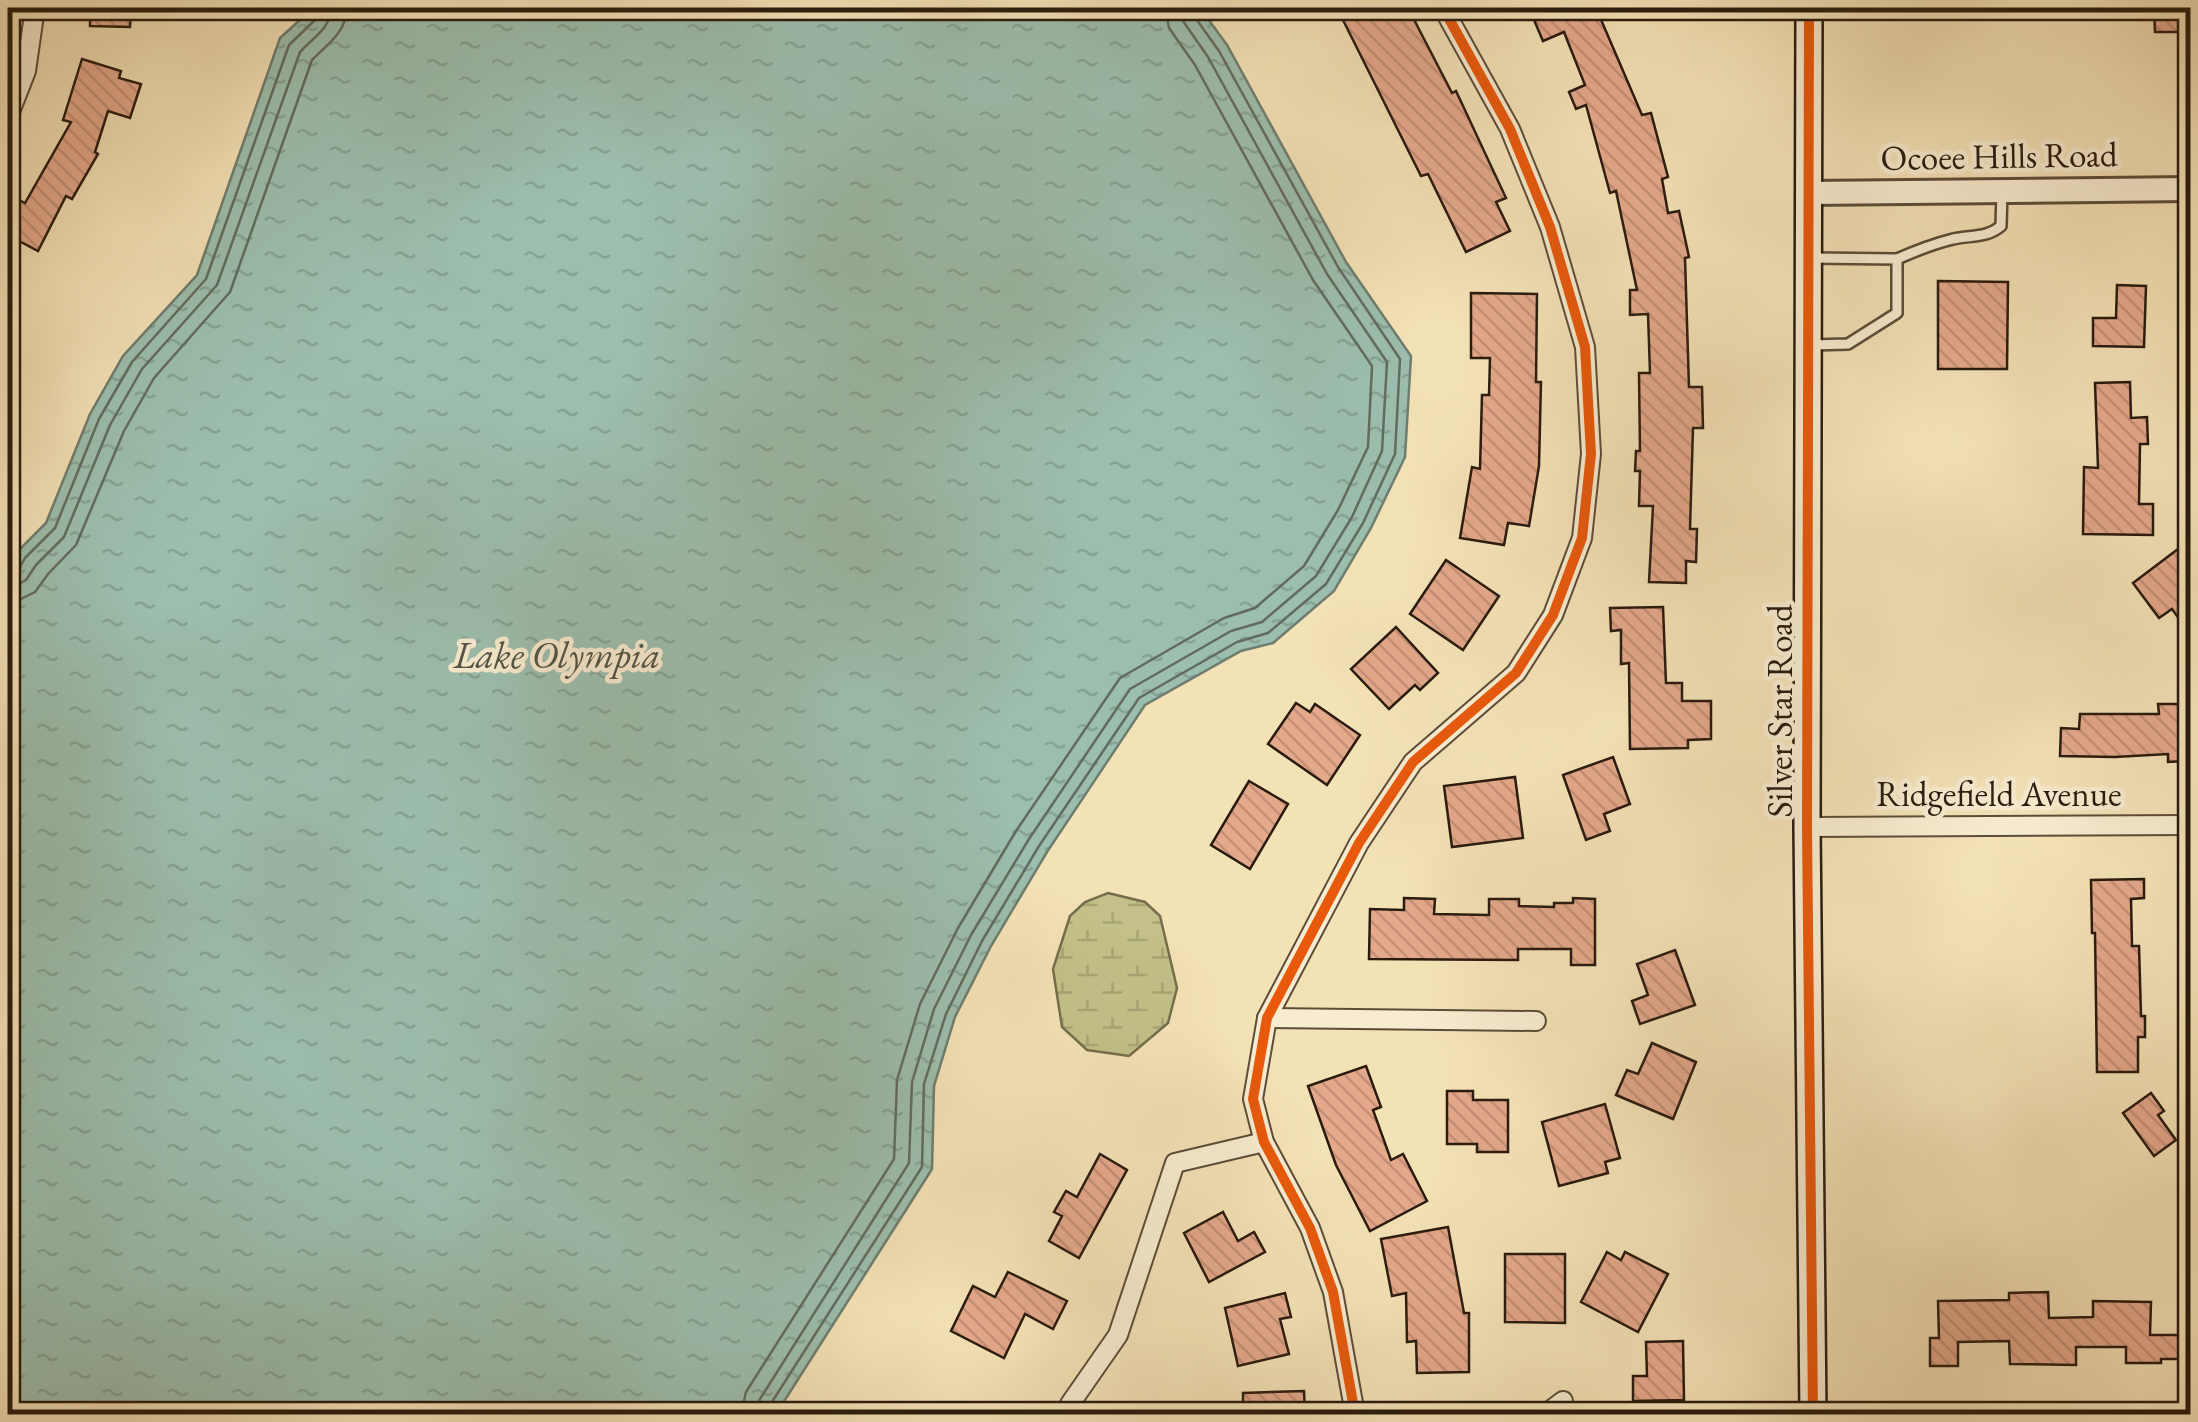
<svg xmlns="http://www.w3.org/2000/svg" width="2198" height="1422" viewBox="0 0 2198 1422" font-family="'EB Garamond',serif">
	<defs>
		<pattern id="wetland-marsh" width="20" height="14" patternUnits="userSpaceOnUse" patternTransform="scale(2.5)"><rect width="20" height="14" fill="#c3c189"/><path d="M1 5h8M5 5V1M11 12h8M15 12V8" fill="none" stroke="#a8a575"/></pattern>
		<pattern id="water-ripples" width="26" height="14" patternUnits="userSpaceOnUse" patternTransform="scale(2.5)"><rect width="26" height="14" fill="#9cbeae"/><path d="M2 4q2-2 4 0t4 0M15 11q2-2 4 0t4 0" fill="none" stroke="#86a394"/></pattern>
		<pattern id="building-back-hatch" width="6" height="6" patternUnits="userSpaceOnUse" patternTransform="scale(2.5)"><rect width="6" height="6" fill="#e4a88b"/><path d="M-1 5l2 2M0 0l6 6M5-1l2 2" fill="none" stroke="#c49077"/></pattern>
	</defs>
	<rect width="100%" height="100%" fill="#f4e2b7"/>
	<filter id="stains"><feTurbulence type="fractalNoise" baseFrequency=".002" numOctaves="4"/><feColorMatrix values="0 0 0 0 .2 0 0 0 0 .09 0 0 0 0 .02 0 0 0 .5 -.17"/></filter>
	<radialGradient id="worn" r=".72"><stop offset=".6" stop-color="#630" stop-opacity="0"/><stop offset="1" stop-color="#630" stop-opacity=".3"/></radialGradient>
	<path fill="url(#wetland-marsh)" stroke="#766e4c" stroke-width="2.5" d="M1108,893L1145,902L1160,916L1177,988L1168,1023L1129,1056L1087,1050L1062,1027L1053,969L1070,916L1085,902Z"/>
	<path fill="url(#water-ripples)" stroke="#6e7d6e" stroke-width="2.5" d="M313,8H1200L1227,45L1346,262L1411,356L1405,457L1371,528L1334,591L1273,643L1241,651L1145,705L1047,852L991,946L955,1017L934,1086L932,1169L776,1414H8V571L17,552L46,523L90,414L123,356L197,275L280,38Z"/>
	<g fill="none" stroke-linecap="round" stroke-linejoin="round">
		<g stroke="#626c5e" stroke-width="2.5">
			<path d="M8,573L19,569L25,558L55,528L99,419L132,362L206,279L289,45L317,18L319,8"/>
			<path d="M8,585H17L26,580L36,565L64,537L110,425L142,369L217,285L300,52C313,38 330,28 332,8"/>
			<path d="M8,600L21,599L35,592L48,574L76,545L124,431L154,378L230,292L312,60C329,43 346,32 347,8"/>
			<path d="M741,1414L746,1392L894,1159L897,1080L920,1004L958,928L1016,831L1120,678L1224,618L1255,608L1304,566L1338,510L1368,447L1372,366L1313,280L1195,65L1169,28L1165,8"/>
			<path d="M756,1414L760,1399L909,1163L912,1082L934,1009L971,935L1029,839L1130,689L1231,631L1262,622L1316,576L1352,517L1382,451L1387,362L1327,274L1208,57L1183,21L1180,8"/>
			<path d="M768,1414L770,1405L922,1167L924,1084L946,1014L982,941L1039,846L1139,698L1237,642L1268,633L1326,584L1363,523L1395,454L1400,359L1338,267L1219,51L1194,16L1193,8"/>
		</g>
	</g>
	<g fill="url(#building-back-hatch)" stroke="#291b0e" stroke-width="2.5">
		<path d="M90,8H131L130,27L90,26Z"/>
		<path d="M1337,8H1408L1452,93L1456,91L1506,198L1496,202L1510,231L1466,252L1428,174L1421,176Z"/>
		<path d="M1529,8H1596L1642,115L1651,113L1668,177L1662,179L1668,213L1679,211L1689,257L1685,258L1689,387H1702L1703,428H1693L1690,529H1697L1696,562L1686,561V583L1649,582L1653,506H1639L1640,471H1635L1636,451H1640L1639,373H1650L1648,314L1630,315V290H1637L1616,191L1610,193L1586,105L1576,109L1569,92L1585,85L1564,32L1543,41Z"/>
		<path d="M2154,8H2185L2186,32H2155Z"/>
		<path d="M82,59L121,71L119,78L141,84L130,118L108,111L95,152L98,154L72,199L66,196L38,251L8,235V209L13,197L25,203L71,122L63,120Z"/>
		<path d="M1938,281L2008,282L2007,369H1938Z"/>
		<path d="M2117,285L2146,286L2144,347L2093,346V318H2116Z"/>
		<path d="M1471,293L1537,294L1536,382H1541L1539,466L1529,526L1508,523L1504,545L1460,538L1472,467L1480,469L1482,395H1489L1490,358H1471Z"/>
		<path d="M2130,382L2131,418L2147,417L2148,444H2140L2139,504H2153V535L2083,534L2084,467L2098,468L2095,383Z"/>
		<path d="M2182,546L2190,557V634L2172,609L2159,618L2133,583Z"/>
		<path d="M1446,560L1499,596L1463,650L1410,614Z"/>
		<path d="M1663,607L1666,683H1682V701H1711V739L1688,740V748L1630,749L1629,663L1621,664V630L1611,631L1610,608Z"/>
		<path d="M1396,627L1438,673L1420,690L1415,685L1389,709L1351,669Z"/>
		<path d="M1296,703L1310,712L1315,704L1360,735L1327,785L1268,744Z"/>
		<path d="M2158,704H2185L2186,761L2168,762V754L2115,757L2060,756L2061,728L2079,729L2080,714H2159Z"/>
		<path d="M1613,757L1630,804L1604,814L1610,831L1586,840L1563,775Z"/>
		<path d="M1515,777L1523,838L1452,847L1444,786Z"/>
		<path d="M1249,781L1288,804L1250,869L1211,845Z"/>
		<path d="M2144,879V898L2131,899L2132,946H2139L2141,1016H2145V1037H2138V1072H2097L2095,933H2092L2091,880Z"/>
		<path d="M1404,898L1435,899L1434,914L1489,915V899H1519V906L1554,907V903H1573V898L1595,899V965H1571V949H1518V960L1369,959L1370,909L1404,910Z"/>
		<path d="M1675,950L1695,1005L1640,1024L1632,1001L1648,995L1637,964Z"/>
		<path d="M1652,1043L1696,1062L1673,1119L1616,1095L1627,1070L1638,1074Z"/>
		<path d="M1366,1066L1381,1107L1373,1110L1391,1160L1403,1154L1427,1201L1370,1231L1336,1165L1308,1086Z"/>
		<path d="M1447,1091H1473V1100H1508V1152H1477V1144H1447Z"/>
		<path d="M2151,1093L2164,1111L2158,1115L2176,1140L2154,1156L2123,1113Z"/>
		<path d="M1605,1104L1620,1158L1605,1162L1608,1173L1559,1186L1542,1122Z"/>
		<path d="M1100,1154L1127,1170L1079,1258L1049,1241L1062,1216L1054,1212L1066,1191L1077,1197Z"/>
		<path d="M1223,1212L1238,1241L1254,1232L1265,1252L1209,1282L1184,1233Z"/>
		<path d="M1448,1227L1464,1313H1469V1372L1417,1373L1416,1341L1407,1342L1406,1293L1392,1296L1381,1239Z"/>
		<path d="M1607,1252L1621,1260L1625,1252L1668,1274L1638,1332L1581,1302Z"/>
		<path d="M1505,1254H1565V1323L1505,1322Z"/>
		<path d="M1008,1272L1067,1301L1053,1329L1025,1314L1004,1358L951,1331L973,1286L995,1297Z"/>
		<path d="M2048,1292L2049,1318L2093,1317V1301L2151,1302L2150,1335H2190V1359H2161V1363H2126V1347H2076V1365L2010,1364L2009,1341L1958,1342V1366H1930V1338H1939L1938,1301L2009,1300V1293Z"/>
		<path d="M1285,1293L1291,1317L1280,1319L1289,1354L1238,1366L1225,1308Z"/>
		<path d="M1683,1341L1684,1400L1633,1401V1376H1647L1646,1342Z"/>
		<path d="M1304,1391L1305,1414H1243V1393Z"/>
	</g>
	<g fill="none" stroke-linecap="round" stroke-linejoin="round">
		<g stroke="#5c4d38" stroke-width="14">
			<g id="service">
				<path d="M1897,259C1915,251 1933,244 1953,239C1971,235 1987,238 2001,226L2002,191"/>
				<path d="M1811,345L1848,344L1897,313V259L1811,258"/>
			</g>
		</g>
		<g stroke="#5c4d38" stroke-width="22">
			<g id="minor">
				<path d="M8,117L26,71L35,8"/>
				<path d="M1807,827L2190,825"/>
				<path d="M1267,1018L1536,1021"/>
				<path d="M1070,1404L1118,1335L1175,1163L1264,1142"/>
				<path d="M1355,1414L1333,1292L1310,1228L1264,1142L1253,1099L1267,1018L1359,843L1413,762L1516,673L1553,615L1582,538L1591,454L1585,347L1550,227L1510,129L1443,8"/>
				<path d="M1546,1414L1563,1401"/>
			</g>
		</g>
		<g stroke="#5c4d38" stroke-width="28">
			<path id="tertiary" d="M1808,193L2190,189"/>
		</g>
		<g stroke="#291b0e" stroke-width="30">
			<path id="secondary" d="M1809,8L1807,827L1813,1414"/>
		</g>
		<use href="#service" stroke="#f8ecd0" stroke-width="9"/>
		<use href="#minor" stroke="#f8ecd0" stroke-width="18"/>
		<use href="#tertiary" stroke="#f8ecd0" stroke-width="22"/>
		<use href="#secondary" stroke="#f8ecd0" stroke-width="25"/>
		<g stroke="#f8ecd0" stroke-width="16">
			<g id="cycleway">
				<path d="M1809,8L1807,827L1813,1414"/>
				<path d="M1355,1414L1333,1292L1310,1228L1264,1142L1253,1099L1267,1018L1359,843L1413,762L1516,673L1553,615L1582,538L1591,454L1585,347L1550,227L1510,129L1443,8"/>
			</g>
		</g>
		<use href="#cycleway" stroke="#e8590c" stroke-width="10"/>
	</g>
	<g text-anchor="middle" stroke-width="9" stroke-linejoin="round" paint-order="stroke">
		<g font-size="35" fill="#291b0e" stroke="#f8ecd0">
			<text transform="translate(1999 156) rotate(-1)" y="12">Ocoee Hills Road</text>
			<text transform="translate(1780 711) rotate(-90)" y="12">Silver Star Road</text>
			<text x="1999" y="806">Ridgefield Avenue</text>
		</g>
		<g font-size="38" font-style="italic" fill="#515446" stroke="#f8ecd0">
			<text x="557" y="668">Lake Olympia</text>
		</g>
	</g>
	<rect width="2198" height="1422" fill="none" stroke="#f4e2b7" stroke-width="40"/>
	<rect x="10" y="10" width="2178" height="1402" fill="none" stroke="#291b0e" stroke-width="5"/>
	<rect x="20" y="20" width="2158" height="1382" fill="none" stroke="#291b0e" stroke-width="2.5"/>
	<rect width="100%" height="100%" filter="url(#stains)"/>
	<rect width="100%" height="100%" fill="url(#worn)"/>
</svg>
